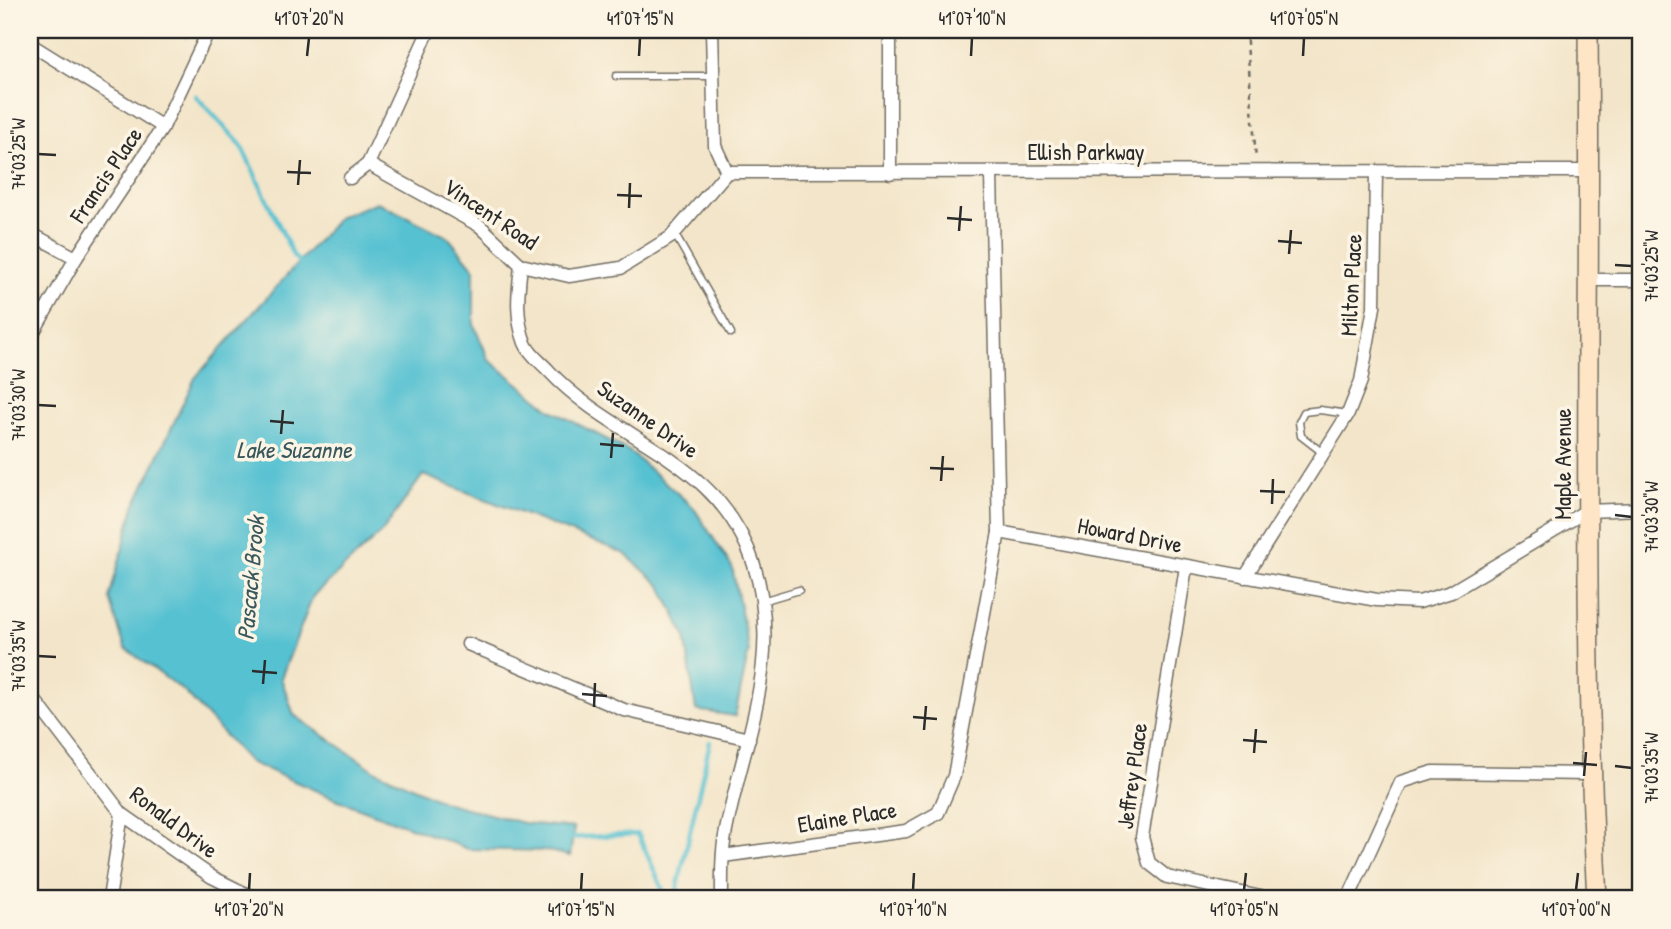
<svg xmlns="http://www.w3.org/2000/svg" width="1671" height="929" viewBox="0 0 1671 929" font-family="'Patrick Hand',sans-serif">
	<rect width="100%" height="100%" fill="#fcf5e5"/>
	<filter id="ink" filterUnits="userSpaceOnUse"><feTurbulence type="fractalNoise" baseFrequency=".0143" numOctaves="2"/><feDisplacementMap in="SourceGraphic" scale="14" xChannelSelector="R" yChannelSelector="G"/><feConvolveMatrix kernelMatrix="1 2 1 2 8 2 1 2 1" color-interpolation-filters="sRGB"/></filter>
	<filter id="wash" filterUnits="userSpaceOnUse"><feTurbulence type="fractalNoise" baseFrequency=".00686" numOctaves="4" result="noise"/><feDisplacementMap in="SourceGraphic" scale="28" xChannelSelector="R" yChannelSelector="G"/><feGaussianBlur stdDeviation="1.57" result="paint"/><feColorMatrix in="noise" values="0 0 0 0 0 0 0 0 0 0 0 0 0 0 0 0 0 1.4 0 .05"/><feComposite in="paint" operator="in"/></filter>
	<g filter="url(#wash)">
		<rect width="100%" height="100%" fill="#f3e5c9"/>
		<path fill="#56c1d1" stroke="#40767e" stroke-width="2" d="M377,202L448,237L474,268V325L489,360L551,410L629,451L693,507L732,567L749,651L735,716L696,710L685,636L661,586L624,553L423,475L382,532L313,596L281,678L294,715L374,770L444,802L523,823L574,828L570,856L548,851L468,849L338,800L249,762L185,692L125,648L109,598L134,507L195,378L339,217Z"/>
		<g fill="none" stroke-linecap="round" stroke-linejoin="round">
			<g stroke="#56c1d1" stroke-width="4.5">
				<path d="M180,30L187,36"/>
				<path d="M196,96L241,145L294,257L301,263"/>
				<path d="M567,838L638,834L667,899"/>
				<path d="M675,899L710,742"/>
			</g>
		</g>
	</g>
	<g filter="url(#ink)">
		<g fill="none" stroke-linecap="round" stroke-linejoin="round">
			<g stroke="#716c62" stroke-width="9">
				<g id="lane">
					<path d="M616,76H713"/>
					<path d="M674,233L731,333"/>
					<path d="M1323,453L1301,436L1299,422L1304,412L1320,410L1348,414"/>
					<path d="M762,601L799,590"/>
				</g>
			</g>
			<g stroke="#716c62" stroke-width="15">
				<g id="street">
					<path d="M429,30L368,164L480,226L521,265L569,276L621,268L671,237L727,172"/>
					<path d="M712,30L715,146L727,172"/>
					<path d="M30,44L163,127"/>
					<path d="M727,172L1590,171"/>
					<path d="M890,173V30"/>
					<path d="M991,174L999,532L1377,600L1419,602L1451,592L1586,511L1641,509"/>
					<path d="M350,178L368,164"/>
					<path d="M30,233L76,258"/>
					<path d="M521,265C518,293 515,316 525,343C529,354 542,363 549,371C616,443 720,458 754,565C784,660 742,743 725,836C721,856 722,878 722,899"/>
					<path d="M1589,280H1641"/>
					<path d="M30,338L76,258L163,127L209,30"/>
					<path d="M1186,567L1142,837L1149,863L1167,877L1270,899"/>
					<path d="M1245,577L1348,414L1361,381L1374,307L1376,173"/>
					<path d="M468,644L624,710L749,739"/>
					<path d="M30,694L122,814L212,877L256,899"/>
					<path d="M723,856L906,831L938,813L954,776L999,532"/>
					<path d="M109,899L122,814"/>
					<path d="M1348,899L1401,782L1433,772L1590,774"/>
				</g>
			</g>
			<g stroke="#716c62" stroke-width="22">
				<path id="secondary" d="M1588,30C1591,320 1581,609 1597,899"/>
			</g>
			<path stroke="#716c62" stroke-width="2.5" stroke-dasharray="5 5" stroke-linecap="butt" d="M1246,30L1256,159"/>
			<use href="#lane" stroke="#fff" stroke-width="6"/>
			<use href="#street" stroke="#fff" stroke-width="12"/>
			<use href="#secondary" stroke="#fee5c5" stroke-width="19"/>
		</g>
	</g>
	<path fill="none" stroke="#2b2b2b" stroke-width="2.5" d="M307,56L309,38M639,56L640,38M971,56L972,38M1303,56L1304,38M38,154L56,155M287,172L311,173M298,185L300,160M617,195L642,196M629,208L630,183M947,218L972,220M959,231L961,206M1278,241L1302,243M1289,254L1291,230M1615,265L1632,266M38,405L56,406M270,421L294,423M281,434L283,410M600,444L624,446M611,458L613,433M930,468L954,469M941,481L943,456M1260,491L1285,492M1272,504L1273,479M1615,515L1632,517M38,656L56,657M252,671L277,673M263,684L265,660M582,694L607,696M594,707L595,683M913,717L937,719M924,730L926,706M1243,740L1267,742M1254,753L1256,729M1573,763L1597,765M1615,766L1632,768M1584,776L1586,752M249,890L250,873M581,890L582,873M913,890L914,873M1244,890L1246,873M1576,890L1578,873"/>
	<g text-anchor="middle" stroke-width="7" stroke-linejoin="round" paint-order="stroke">
		<g font-size="23" fill="#2b2b2b" stroke="#fcf5e5">
			<text x="1086" y="160">Ellish Parkway</text>
			<text transform="translate(106 175) rotate(-56)" y="8">Francis Place</text>
			<text transform="translate(491 214) rotate(34)" y="8">Vincent Road</text>
			<text transform="translate(1351 285) rotate(-87)" y="8">Milton Place</text>
			<text transform="translate(648 419) rotate(35)" y="8">Suzanne Drive</text>
			<text transform="translate(1563 464) rotate(-90)" y="8">Maple Avenue</text>
			<text transform="translate(1130 535) rotate(11)" y="8">Howard Drive</text>
			<text transform="translate(1132 776) rotate(-82)" y="8">Jeffrey Place</text>
			<text transform="translate(847 817) rotate(-9)" y="8">Elaine Place</text>
			<text transform="translate(174 822) rotate(37)" y="8">Ronald Drive</text>
		</g>
		<g font-size="24" font-style="italic" fill="#38585d" stroke="#fcf5e5">
			<text x="294" y="458">Lake Suzanne</text>
			<text transform="translate(251 578) rotate(-85)" y="8">Pascack Brook</text>
		</g>
	</g>
	<rect width="1671" height="929" fill="none" stroke="#fcf5e5" stroke-width="77"/>
	<rect x="38" y="38" width="1594" height="852" fill="none" stroke="#2b2b2b" stroke-width="2.5"/>
	<g font-size="18" text-anchor="middle" fill="#2b2b2b">
		<text x="309" y="25">41°07'20"N</text>
		<text x="640" y="25">41°07'15"N</text>
		<text x="972" y="25">41°07'10"N</text>
		<text x="1304" y="25">41°07'05"N</text>
		<text transform="translate(19 154) rotate(-90)" y="6">74°03'25"W</text>
		<text transform="translate(1652 266) rotate(-90)" y="6">74°03'25"W</text>
		<text transform="translate(19 405) rotate(-90)" y="6">74°03'30"W</text>
		<text transform="translate(1652 517) rotate(-90)" y="6">74°03'30"W</text>
		<text transform="translate(19 656) rotate(-90)" y="6">74°03'35"W</text>
		<text transform="translate(1652 768) rotate(-90)" y="6">74°03'35"W</text>
		<text x="249" y="916">41°07'20"N</text>
		<text x="581" y="916">41°07'15"N</text>
		<text x="913" y="916">41°07'10"N</text>
		<text x="1244" y="916">41°07'05"N</text>
		<text x="1576" y="916">41°07'00"N</text>
	</g>
</svg>
